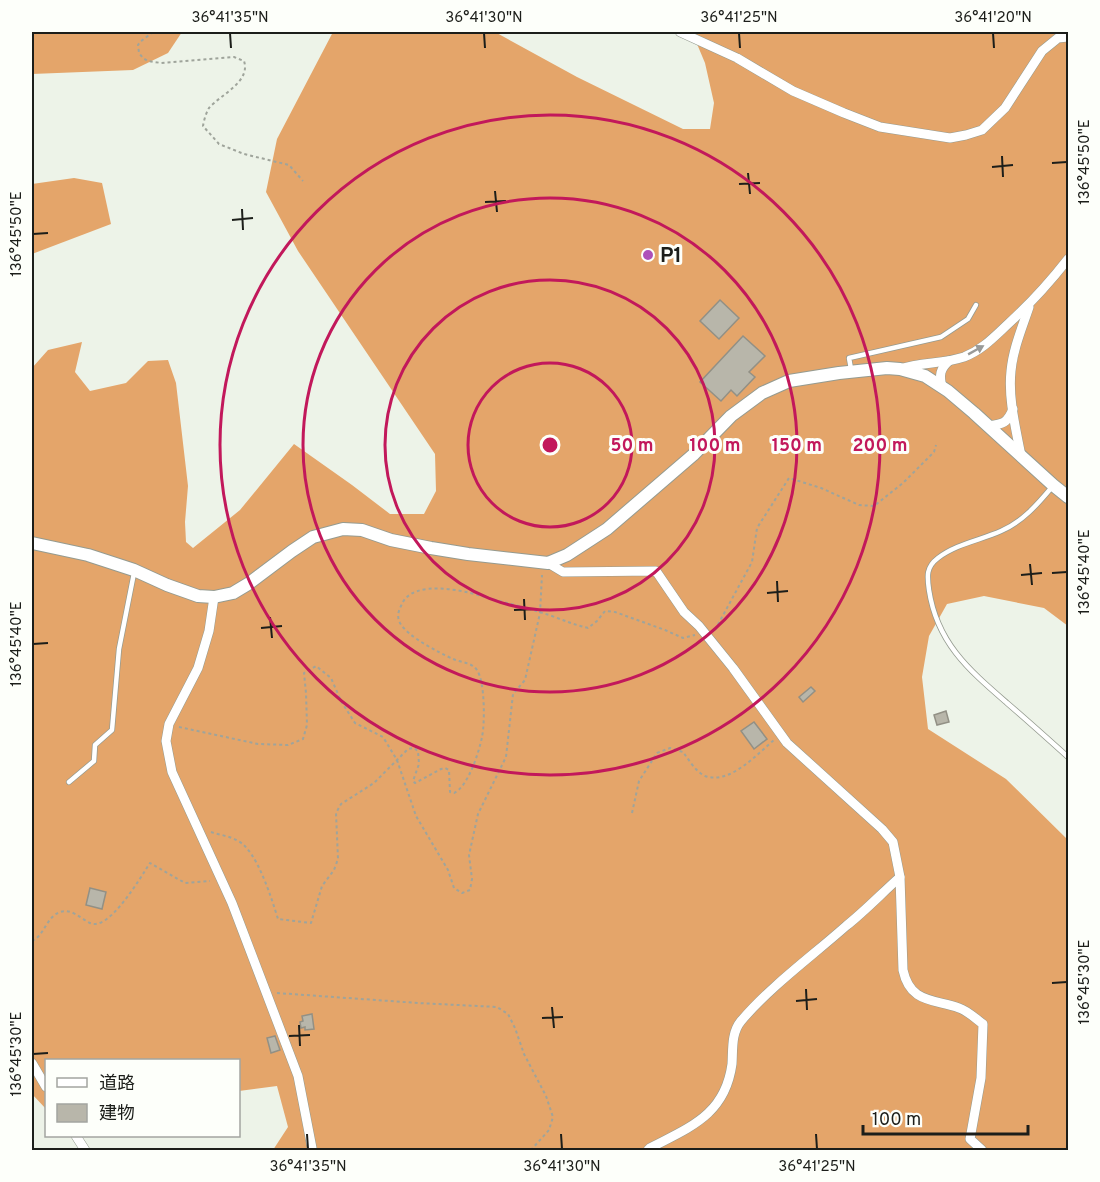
<svg xmlns="http://www.w3.org/2000/svg" width="1100" height="1182" viewBox="0 0 1100 1182" font-family="Overpass,'Noto Sans JP',sans-serif">
	<rect width="100%" height="100%" fill="#edf3e8"/>
	<g fill="#e4a56a">
		<path d="M32,32H182L168,53L133,70L32,74Z"/>
		<path d="M333,32H495L577,77L683,129H710L714,103L705,63L692,32H1068V626L1044,608L984,596L947,604L929,636L922,677L928,729L1006,779L1068,840V1150H273L288,1127L277,1086L239,1091L238,1060H46V1109L32,1094V368L48,350L82,342L75,372L90,391L126,383L148,361L168,360L176,383L188,486L185,522L186,542L193,548L240,510L294,444L352,485L390,514H424L436,491L435,454L298,251L266,192L277,139Z"/>
		<path d="M74,178L102,183L111,224L32,254V184Z"/>
	</g>
	<g fill="#b8b6aa" stroke="#929085" stroke-width="1.5">
		<path d="M720,300L739,318L719,339L700,321Z"/>
		<path d="M743,336L765,356L749,372L755,377L737,396L731,390L721,401L700,382Z"/>
		<path d="M811,687L815,691L803,702L799,697Z"/>
		<path d="M946,711L949,722L937,725L934,715Z"/>
		<path d="M754,722L767,739L754,749L741,731Z"/>
		<path d="M90,888L106,892L102,909L86,905Z"/>
		<path d="M312,1014L314,1029L305,1030V1027L301,1028L300,1022L303,1021L302,1016Z"/>
		<path d="M275,1036L280,1050L271,1053L267,1038Z"/>
	</g>
	<g fill="none" stroke-linecap="round" stroke-linejoin="round">
		<g stroke="#959b90" stroke-width="6">
			<g id="lane">
				<path d="M851,369L849,358L941,337L968,319L976,305"/>
				<path d="M1052,487C1037,505 1022,522 1001,531C981,540 956,544 938,558C926,567 927,576 929,590C937,643 969,670 1007,703C1028,721 1048,739 1068,757"/>
				<path d="M69,782L94,761L95,745L112,730L119,649L134,573"/>
			</g>
		</g>
		<g stroke="#959b90" stroke-width="10">
			<g id="street">
				<path d="M680,32L737,58L793,91L844,113L880,127L950,138L966,135L982,130L1005,108L1042,51L1058,38L1068,37"/>
				<path d="M900,369C921,362 943,364 964,357C982,350 994,337 1008,324C1030,304 1050,282 1068,259"/>
				<path d="M942,387C939,375 940,369 949,361"/>
				<path d="M988,426C1002,424 1007,424 1013,409"/>
				<path d="M1021,456C1016,429 1008,399 1011,371C1013,349 1022,328 1029,307"/>
				<path d="M548,563L563,572L656,571L684,612L699,626L733,668L787,743L882,829L893,842L900,877L903,970C910,1003 933,999 959,1008C968,1011 976,1019 983,1024L981,1078L970,1139L982,1150"/>
				<path d="M214,597L209,631L198,668L169,724L166,741L172,772L232,903L298,1076L312,1148"/>
				<path d="M32,1063L46,1087"/>
				<path d="M76,1136L85,1150"/>
				<path d="M648,1150L650,1148C690,1127 725,1115 732,1064C733,1050 731,1033 741,1021C772,985 811,957 846,926C865,911 882,893 900,877"/>
			</g>
		</g>
		<g stroke="#959b90" stroke-width="14">
			<path id="secondary" d="M32,543L88,555L134,570L167,585L198,596L214,597L233,593L248,584L292,551L313,537L343,529L362,530L391,540L431,548L468,554L548,563L567,555L607,529L693,455L731,416L762,393L789,381L839,373L887,368L900,369L925,376L948,391L974,413L1053,485L1068,497"/>
		</g>
		<g stroke="#9fa49b" stroke-width="2" stroke-dasharray="3 3" stroke-linecap="butt">
			<path d="M153,32L140,42L138,45L139,53L143,58L148,61L161,63L234,57L244,61C251,82 220,95 209,108C206,113 204,120 203,126L219,144L244,154L289,165L303,181"/>
			<path d="M715,630L752,562L757,528L789,478L821,488L859,505L874,506L903,483L934,452L936,445"/>
			<path d="M179,727L258,744L288,745L303,739L307,725L306,693L304,673L316,666L331,678L341,701L355,723L383,737L397,760L416,816L448,870L454,888L462,893L470,890L472,879L469,855L478,814L506,757L513,694L525,680L540,613L542,575"/>
			<path d="M632,813L639,781L657,753L670,748L683,752C689,760 695,771 705,776C730,785 757,754 774,740"/>
			<path d="M211,832C220,835 230,836 238,841C257,850 272,900 278,919L311,923L322,886L334,870L338,859L336,813L341,804L374,783L408,749L414,748L418,751L419,764L413,781L415,783L441,769L445,768L449,770L450,792L454,793C468,787 479,752 482,737C485,723 485,682 477,670C471,662 462,663 453,659C438,652 408,637 400,623C397,617 398,612 401,606C412,576 470,592 492,599C511,604 531,609 549,615C563,620 575,625 588,628L597,621L605,611L615,612L665,630L683,638L695,635"/>
			<path d="M32,941C45,935 46,917 60,912C71,908 80,918 90,923C109,932 140,878 150,863L185,883L210,881"/>
			<path d="M277,993L418,1003L497,1007L508,1014L515,1028L524,1054L546,1096L553,1117L549,1130L531,1150"/>
		</g>
		<use href="#lane" stroke="#fff" stroke-width="4.5"/>
		<use href="#street" stroke="#fff" stroke-width="9"/>
		<use href="#secondary" stroke="#fff" stroke-width="12"/>
	</g>
	<defs><path id="oneway-solid" d="M-6-.8H1V-3.2L6.5 0L1 3.2V.8H-6Z" transform="scale(1.5)"/></defs>
	<use fill="#999a98" href="#oneway-solid" transform="translate(976 350) rotate(-29)"/>
	<path fill="none" stroke="#1c1e1a" stroke-width="2" d="M230,33L231,48M484,33L485,48M739,33L740,48M993,33L994,48M1002,156L1003,177M1052,163L1067,162M992,167L1013,165M748,173L750,194M739,184L760,183M495,191L497,212M485,202L506,201M242,209L243,230M232,220L253,218M33,234L48,233M1030,564L1032,585M1052,573L1067,572M1021,575L1042,573M777,581L778,602M767,593L788,591M524,599L525,620M514,610L535,609M270,617L272,638M261,628L282,626M33,644L48,643M1052,983L1067,982M806,989L807,1010M796,1001L817,999M552,1007L554,1028M542,1018L563,1017M299,1025L300,1046M289,1036L310,1035M33,1054L48,1053M307,1134L308,1149M561,1134L562,1149M816,1134L817,1149"/>
	<g fill="none" stroke="#c2185b" stroke-width="3">
		<circle cx="550" cy="445" r="82"/>
		<circle cx="550" cy="445" r="165"/>
		<circle cx="550" cy="445" r="247"/>
		<circle cx="550" cy="445" r="330"/>
	</g>
	<circle fill="#ae50b9" stroke="#fdfffa" stroke-width="2" cx="648" cy="255" r="6"/>
	<g text-anchor="middle" stroke-width="6" stroke-linejoin="round" paint-order="stroke">
		<g font-size="21" font-weight="bold" fill="#1c1e1a" stroke="#fdfffa" text-anchor="start">
			<text x="660" y="262">P1</text>
		</g>
	</g>
	<circle cx="550" cy="445" r="9" fill="#c2185b" stroke="#fdfffa" stroke-width="3"/>
	<g font-size="18" text-anchor="middle" font-weight="bold" fill="#c2185b" stroke="#fdfffa" stroke-width="6" stroke-linejoin="round" paint-order="stroke">
		<text x="632" y="451">50 m</text>
		<text x="715" y="451">100 m</text>
		<text x="797" y="451">150 m</text>
		<text x="880" y="451">200 m</text>
	</g>
	<rect width="1100" height="1182" fill="none" stroke="#fdfffa" stroke-width="66"/>
	<rect x="45" y="1059" width="195" height="78" fill="#fdfffa" stroke="#a3a5a0" stroke-width="1.5"/>
	<rect x="57" y="1078" width="30" height="9" fill="#ffffff" stroke="#a3a5a0" stroke-width="1.5"/>
	<text x="99" y="1089" font-size="18" fill="#1c1e1a">道路</text>
	<rect x="57" y="1104" width="30" height="18" fill="#b8b6aa" stroke="#a3a5a0" stroke-width="1.5"/>
	<text x="99" y="1119" font-size="18" fill="#1c1e1a">建物</text>
	<path d="M863 1125v9h165v-9" fill="none" stroke="#1c1e1a" stroke-width="3"/>
	<text x="872" y="1125" font-size="18" fill="#1c1e1a" stroke="#fdfffa" stroke-width="4.5" paint-order="stroke">100 m</text>
	<rect x="33" y="33" width="1034" height="1116" fill="none" stroke="#1c1e1a" stroke-width="2"/>
	<g font-size="15" text-anchor="middle" fill="#1c1e1a">
		<text x="230" y="22">36°41'35"N</text>
		<text x="484" y="22">36°41'30"N</text>
		<text x="739" y="22">36°41'25"N</text>
		<text x="993" y="22">36°41'20"N</text>
		<text transform="translate(1084 162) rotate(-90)" y="5">136°45'50"E</text>
		<text transform="translate(16 234) rotate(-90)" y="5">136°45'50"E</text>
		<text transform="translate(1084 572) rotate(-90)" y="5">136°45'40"E</text>
		<text transform="translate(16 644) rotate(-90)" y="5">136°45'40"E</text>
		<text transform="translate(1084 982) rotate(-90)" y="5">136°45'30"E</text>
		<text transform="translate(16 1054) rotate(-90)" y="5">136°45'30"E</text>
		<text x="308" y="1171">36°41'35"N</text>
		<text x="562" y="1171">36°41'30"N</text>
		<text x="817" y="1171">36°41'25"N</text>
	</g>
</svg>
